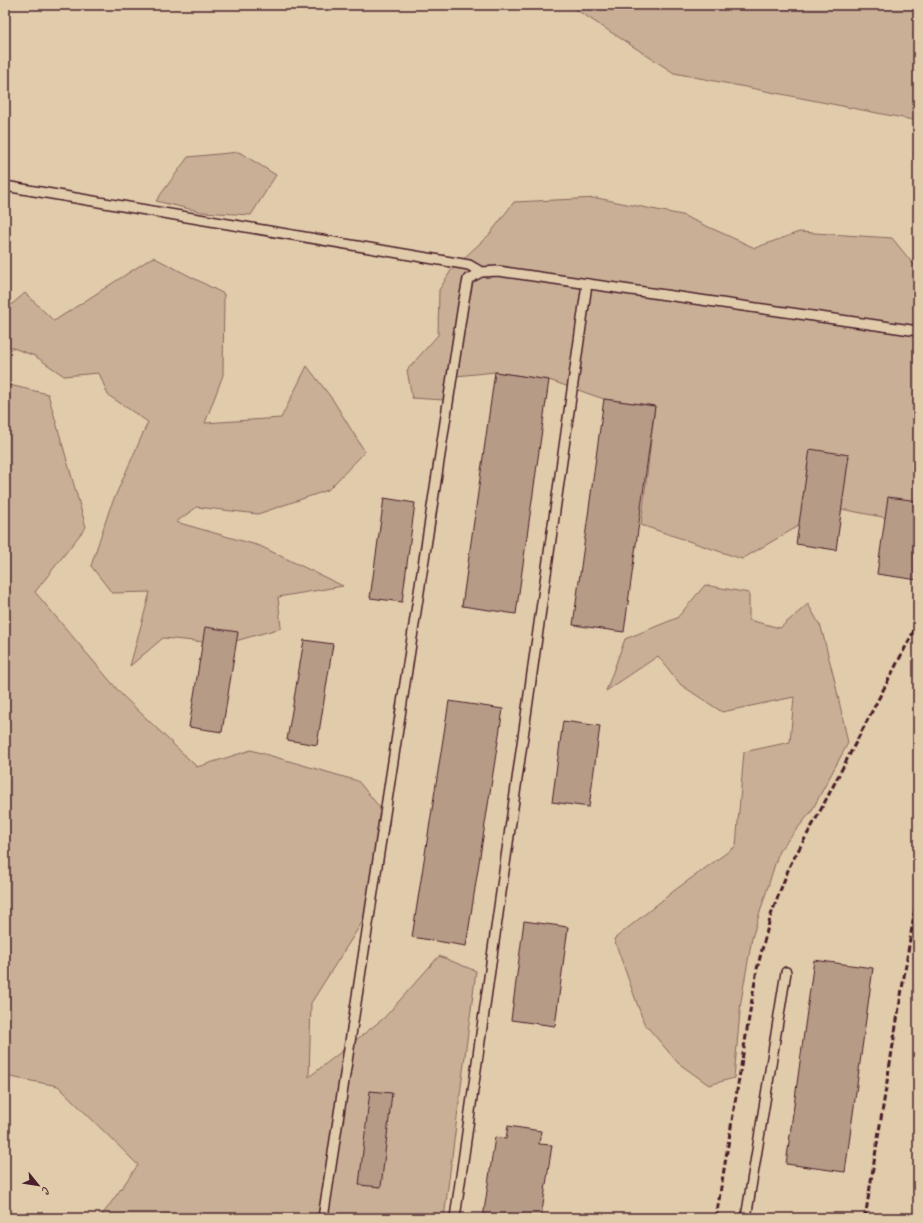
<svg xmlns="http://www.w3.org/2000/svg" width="923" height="1223" viewBox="0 0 923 1223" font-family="Caveat,sans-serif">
	<rect width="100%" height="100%" fill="#e0cbaa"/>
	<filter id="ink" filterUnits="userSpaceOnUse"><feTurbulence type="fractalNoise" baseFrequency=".025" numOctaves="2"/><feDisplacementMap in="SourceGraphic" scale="8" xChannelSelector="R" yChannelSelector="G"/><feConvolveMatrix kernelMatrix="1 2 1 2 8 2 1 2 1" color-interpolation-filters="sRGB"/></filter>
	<g filter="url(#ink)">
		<g fill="#c8af95" stroke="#896760">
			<path d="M569,5H918V121L674,73Z"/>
			<path d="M239,152L276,175L251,215L202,212L156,201L188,157Z"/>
			<path d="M597,198L682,215L755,248L799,232L892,238L918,270V524L831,507L742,559L641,525L655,406L604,399L549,380L495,372L456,376L444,400L412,398L407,370L438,335L439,290L452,269L489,235L514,202Z"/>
			<path d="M153,257L224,294L223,375L205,423L281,418L307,366L333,400L365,452L328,490L258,514L197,507L176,522L260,546L343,586L278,597L281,628L225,644L163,638L130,666L150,592L112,593L91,566L110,508L148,422L108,395L99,373L64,376L35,356L5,345V310L25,293L54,321Z"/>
			<path d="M5,384L48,394L86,527L35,592L122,695L197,767L251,750L358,781L390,820L373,905L311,1003L309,1077L384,1018L439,956L476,971L444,1218H100L138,1165L58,1086L5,1076Z"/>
			<path d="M705,585L749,593V620L780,628L808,604L821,627L835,682L848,743L811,812L779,851L752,938L741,1001L734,1078L709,1085L678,1063L644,1023L614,939L675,890L736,846L744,752L790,742L794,697L722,712L681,685L658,656L606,691L625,639L677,618Z"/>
		</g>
		<g fill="#b69b87" stroke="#4a1f2b">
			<path d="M495,372L549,380L516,614L462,606Z"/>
			<path d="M604,399L655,406L624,632L573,625Z"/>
			<path d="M810,449L849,455L836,550L796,544Z"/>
			<path d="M888,497L918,501V580L877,574Z"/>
			<path d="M384,498L415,503L402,602L370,598Z"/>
			<path d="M205,627L238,632L222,732L189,727Z"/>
			<path d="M304,640L333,644L317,745L287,740Z"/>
			<path d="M449,701L503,709L466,946L412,937Z"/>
			<path d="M563,721L600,726L589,807L552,802Z"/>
			<path d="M524,921L568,927L555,1026L511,1020Z"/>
			<path d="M814,960L873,968L845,1172L786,1164Z"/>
			<path d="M370,1091L392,1093L381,1187L359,1185Z"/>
			<path d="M508,1126L541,1131L539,1144L552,1145L541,1218H483L495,1137L506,1139Z"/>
		</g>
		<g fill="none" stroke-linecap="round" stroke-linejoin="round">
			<g stroke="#4a1f2b" stroke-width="12">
				<g id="service">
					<path d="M5,186L469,265L481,272"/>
					<path d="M323,1218L463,305L468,279L481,272L498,271L918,331"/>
					<path d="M455,1218L587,284"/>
					<path d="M746,1218L786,972"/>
				</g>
			</g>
			<use href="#service" stroke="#e0cbaa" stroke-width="9"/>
			<g stroke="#4a1f2b" stroke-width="3" stroke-dasharray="6 3" stroke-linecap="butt">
				<path d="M716,1218L757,969L771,915L790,865L817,817L918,623"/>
				<path d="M865,1218L918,890"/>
			</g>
		</g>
	</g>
	<rect width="923" height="1223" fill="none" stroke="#e0cbaa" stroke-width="20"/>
	<rect x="10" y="10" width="903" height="1203" fill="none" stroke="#4a1f2b" stroke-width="1.5" filter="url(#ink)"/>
	<g transform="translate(38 1185) rotate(120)" stroke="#e0cbaa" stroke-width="3" paint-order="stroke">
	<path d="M0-3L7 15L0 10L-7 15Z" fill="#4a1f2b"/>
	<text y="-6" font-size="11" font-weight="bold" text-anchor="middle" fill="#4a1f2b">С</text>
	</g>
</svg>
